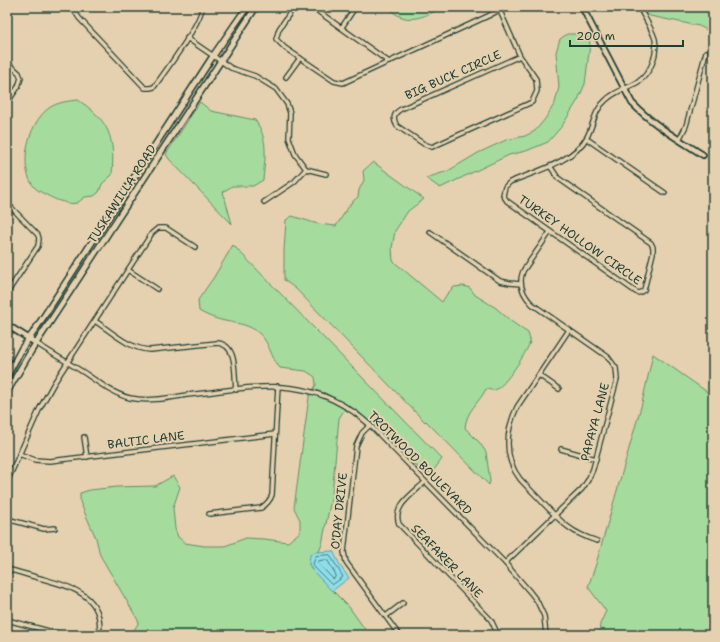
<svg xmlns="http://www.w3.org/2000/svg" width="720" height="642" viewBox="0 0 720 642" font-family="'Shantell Sans',sans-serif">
	<rect width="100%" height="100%" fill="#e5d1af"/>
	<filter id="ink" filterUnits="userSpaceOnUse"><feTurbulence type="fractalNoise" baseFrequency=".025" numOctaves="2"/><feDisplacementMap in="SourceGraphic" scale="8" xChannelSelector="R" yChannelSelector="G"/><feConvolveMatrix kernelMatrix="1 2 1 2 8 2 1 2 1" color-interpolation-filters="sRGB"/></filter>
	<g filter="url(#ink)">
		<g fill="#a6db9e" stroke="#628c69">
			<path d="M388,7H443C424,17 405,27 388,7Z"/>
			<path d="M644,7H713V33L699,26L650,16L644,11Z"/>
			<path d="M567,34H582L588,37L590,44L585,84L578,100L562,126L548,142L526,151L509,155L440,188L426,178L448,171L478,153L506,140L525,136L535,131L545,119L555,103L559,87L556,52L560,39Z"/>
			<path d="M78,100C110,121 115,138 112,175L102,184L99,192L94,196L85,197L77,203L68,204C64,201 61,202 57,200C52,198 38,191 35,188C17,168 28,123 49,108C58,102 68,101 78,100Z"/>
			<path d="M200,102L211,111L255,120C269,139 265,158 263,180L253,186H232L223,192L232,224L169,159L166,154Z"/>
			<path d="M373,162L424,199L408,211L395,231L392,248L393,261L442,302L447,294L454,287L464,286L470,288L475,295L496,308L512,322L528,333C529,336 530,339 530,342C527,352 505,386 495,390C492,391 489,389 486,389C479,403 466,411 465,428L479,442L486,452L490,481L489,485L426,421L425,422L296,289L284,280V251L286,220L292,216L318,224L336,226L351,203L358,197L359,190L364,180L363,171Z"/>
			<path d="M233,245L442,459L433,471L426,474L415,465L402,450L382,435L359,412L342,402L325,393L313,390L316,385L315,377L306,371L280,368C269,356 271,341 255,330C246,324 235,323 225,321C216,319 207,316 199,311L198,300L214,277Z"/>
			<path d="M653,354L713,396V635H599L600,624L606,611L588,587L596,564L642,403Z"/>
			<path d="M311,393L324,398L345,409L339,418L332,494L322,544L319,552H314L309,564L312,570L349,607L369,635H131L139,622L100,555L96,538L80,502V493L90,490L117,487L155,486L173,476L180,487L173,508L175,529L178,537L185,543L204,546H225L246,538L264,539L288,542L300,532V520L294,508L309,397Z"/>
		</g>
		<path fill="#8eddea" stroke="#629da1" d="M333,551L341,567L349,578L332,591L312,570L309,564L310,555L314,552Z"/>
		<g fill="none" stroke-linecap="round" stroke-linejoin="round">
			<g stroke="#4b7d7d" stroke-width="1">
				<path d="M330,555L343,577L332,585L315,568L313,564L316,556Z"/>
				<path d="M326,560L328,561L336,575L334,579L332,578L318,563L319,561Z"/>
			</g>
			<g stroke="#1f3d34" stroke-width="6">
				<g id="minor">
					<path d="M72,7L79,18L145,88H150L154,87C165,72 202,22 202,7"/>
					<path d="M294,7L279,29L276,39L285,48L334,81L343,83L488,16L505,7"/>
					<path d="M312,7L389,62"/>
					<path d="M500,11L520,56L536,79L537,91L532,102L432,147L424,144L397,126C392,118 394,113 401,109L520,56"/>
					<path d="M342,27L354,9"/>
					<path d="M187,38L231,68L255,76L276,89L287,104L290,113L289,138L295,154L306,169L326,174"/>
					<path d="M7,62L19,73L21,78L18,87L7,103"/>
					<path d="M286,77L300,58"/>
					<path d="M587,139L665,193"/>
					<path d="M679,140L686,126L706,52"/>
					<path d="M550,166L558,178L651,243L653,247V253L644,290L639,293L636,292L507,201L503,195L505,187L510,182C534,172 574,162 587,137C594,124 594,110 606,100C615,91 628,88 638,82C651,73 658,54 655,39C652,29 646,20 641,11V7"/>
					<path d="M264,202L294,182L306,169"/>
					<path d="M7,203L38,235L39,239L38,246L7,293"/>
					<path d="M430,232L500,281L510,283L521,284"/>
					<path d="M128,270L157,289"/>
					<path d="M95,321C112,332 129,349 150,350L217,343C238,344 234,374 236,390"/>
					<path d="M569,330L517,407C506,430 503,457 520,479C527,487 536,495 543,503C562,523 571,533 597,541"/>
					<path d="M36,343C51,353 67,362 83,372C97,381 113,394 130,398C149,402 169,398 187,395C259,387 311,372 370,425L505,563L530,592L537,601L544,616L546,635"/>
					<path d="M539,375L559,389"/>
					<path d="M370,425L362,433L356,446L344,552L346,562L399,635"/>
					<path d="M84,437L87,457"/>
					<path d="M561,449L596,459"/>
					<path d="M19,454L35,460L50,461L275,434"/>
					<path d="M7,482L40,408L54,383L152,233L158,228H166L195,247"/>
					<path d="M425,482C414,493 392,506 399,524L491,620L498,635"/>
					<path d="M209,514L261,508C267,504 270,501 272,495L278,386"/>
					<path d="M7,519L44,529L55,528"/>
					<path d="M505,563L582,489L588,480L593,469L617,379L616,368L608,357L532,304C523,295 518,284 523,271L550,232"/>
					<path d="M7,569C19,572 31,576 43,579C72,587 105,596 99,635"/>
					<path d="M386,616L403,603"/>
					<path d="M7,620L64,635"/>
				</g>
			</g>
			<g stroke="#1f3d34" stroke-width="8">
				<g id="tertiary">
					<path d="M582,7L632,103C652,124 678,139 703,155"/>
					<path d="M7,325L36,343"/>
				</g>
			</g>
			<g stroke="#1f3d34" stroke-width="8">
				<g id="secondary">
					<path d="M7,376L22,348L33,333L213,56L247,7"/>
					<path d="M7,392L31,351L256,7"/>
				</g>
			</g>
			<use href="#minor" stroke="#e5d1af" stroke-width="3.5"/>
			<use href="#tertiary" stroke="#e5d1af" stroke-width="4.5"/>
			<use href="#secondary" stroke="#e5d1af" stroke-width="5"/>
		</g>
	</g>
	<g text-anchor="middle" stroke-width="4" stroke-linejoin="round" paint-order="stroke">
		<g font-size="12" fill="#1f3d34" stroke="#e5d1af">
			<text transform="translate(453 75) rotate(-24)" y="4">BIG BUCK CIRCLE</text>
			<text transform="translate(122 194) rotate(-57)" y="4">TUSKAWILLA ROAD</text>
			<text transform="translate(580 240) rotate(35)" y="4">TURKEY HOLLOW CIRCLE</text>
			<text transform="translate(595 422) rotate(-75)" y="4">PAPAYA LANE</text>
			<text transform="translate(146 440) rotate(-7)" y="4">BALTIC LANE</text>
			<text transform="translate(420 463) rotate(45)" y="4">TROTWOOD BOULEVARD</text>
			<text transform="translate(339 511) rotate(-84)" y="4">O'DAY DRIVE</text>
			<text transform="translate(447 561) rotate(46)" y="4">SEAFARER LANE</text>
		</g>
	</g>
	<rect width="720" height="642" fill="none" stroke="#e5d1af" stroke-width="24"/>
	<rect x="12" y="12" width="696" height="618" fill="none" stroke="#1f3d34" stroke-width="1.5" filter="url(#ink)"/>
	<path d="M570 40v6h113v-6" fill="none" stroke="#1f3d34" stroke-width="2"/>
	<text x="576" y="40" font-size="12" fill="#1f3d34" stroke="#e5d1af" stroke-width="3" paint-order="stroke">200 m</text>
</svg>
